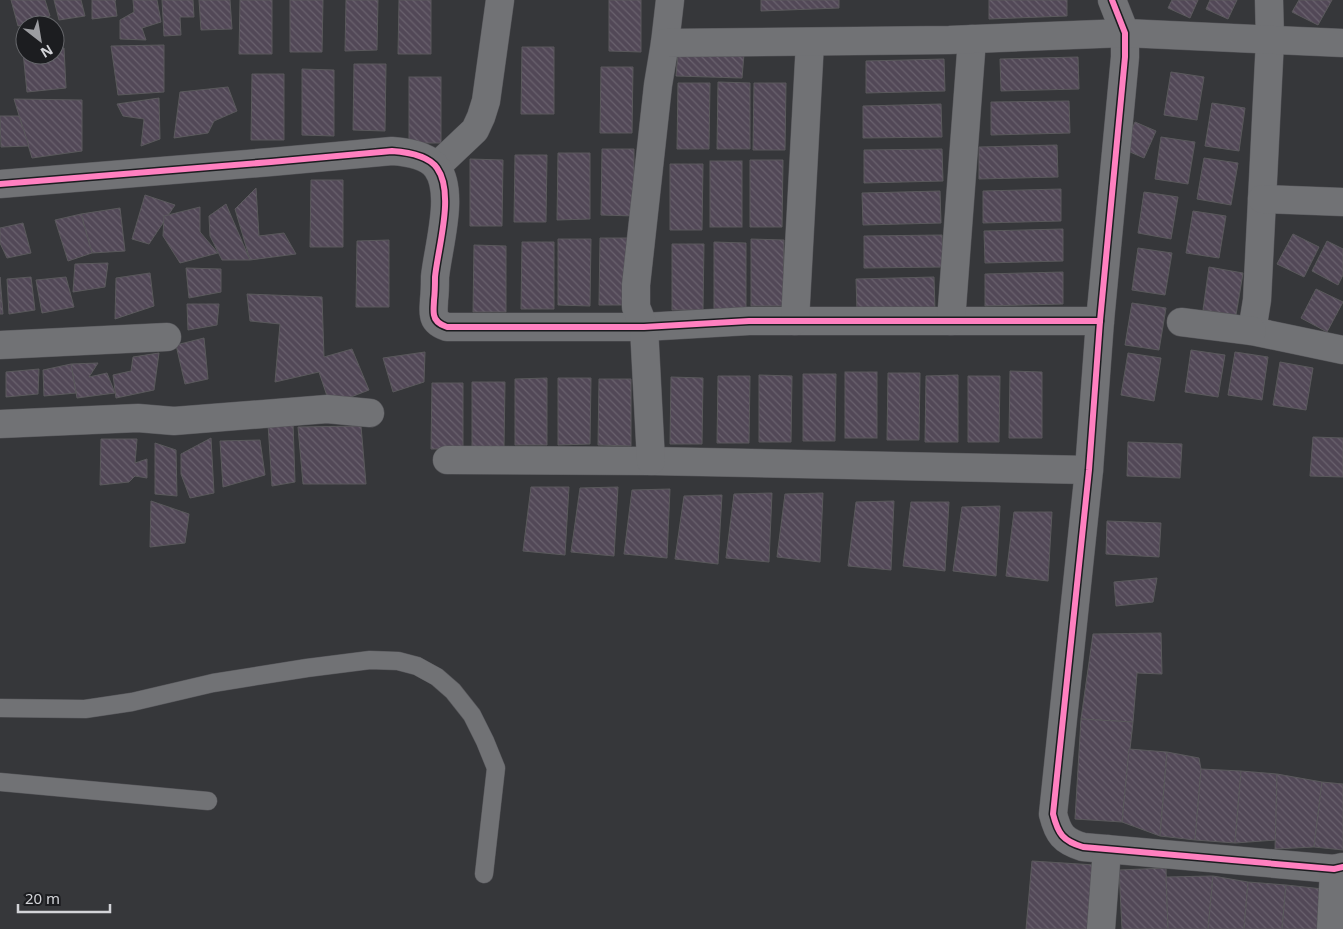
<svg xmlns="http://www.w3.org/2000/svg" width="1343" height="929" viewBox="0 0 1343 929" font-family="'Noto Sans',sans-serif">
	<defs>
		<pattern id="building-back-hatch" width="6" height="6" patternUnits="userSpaceOnUse" patternTransform="scale(1.25)"><rect width="6" height="6" fill="#524857"/><path d="M-1 5l2 2M0 0l6 6M5-1l2 2" fill="none" stroke="#6a626e"/></pattern>
	</defs>
	<rect width="100%" height="100%" fill="#36373a"/>
	<g fill="url(#building-back-hatch)" stroke="#5a595c">
		<path d="M11,0H45L50,16L18,26Z"/>
		<path d="M54,0H81L85,16L59,20Z"/>
		<path d="M92,0H116L115,1L117,16L92,19Z"/>
		<path d="M133,0H157L161,22L142,28L146,40L120,39V20L134,12Z"/>
		<path d="M162,0H193L194,17H180L181,35L164,36Z"/>
		<path d="M199,0H230L232,29L201,30Z"/>
		<path d="M240,0H272V54H239Z"/>
		<path d="M290,0H323L322,52H290Z"/>
		<path d="M346,0H378L377,50L345,51Z"/>
		<path d="M399,0H431V54H398Z"/>
		<path d="M609,0H641V52L609,51Z"/>
		<path d="M761,0H839V8L761,11Z"/>
		<path d="M989,0H1067V16L989,19Z"/>
		<path d="M1172,0H1198L1190,18L1168,8Z"/>
		<path d="M1210,0H1237L1228,19L1206,9Z"/>
		<path d="M1299,0H1332L1318,25L1292,12Z"/>
		<path d="M164,45V92L118,95L111,46Z"/>
		<path d="M522,47H554V114H521Z"/>
		<path d="M64,48L66,88L27,92L23,52H25V55H55V49Z"/>
		<path d="M678,52L744,54L742,78L676,76Z"/>
		<path d="M1078,57L1079,89L1001,91L1000,59Z"/>
		<path d="M944,59L945,91L866,93V61Z"/>
		<path d="M354,64H386L385,131L353,130Z"/>
		<path d="M601,67H633L632,133H600Z"/>
		<path d="M302,69L334,70V136L302,135Z"/>
		<path d="M1171,72L1204,77L1197,120L1164,115Z"/>
		<path d="M252,74H284V140H251Z"/>
		<rect x="409" y="77" width="32" height="66"/>
		<path d="M718,82L750,83V149H717Z"/>
		<path d="M678,83H710L709,149H677Z"/>
		<path d="M754,83H786L785,150H753Z"/>
		<path d="M228,87L237,111L214,121L208,133L174,138L180,92Z"/>
		<path d="M159,98L160,139L141,146L144,119L123,116L117,104Z"/>
		<path d="M14,99L82,100V151L32,158Z"/>
		<path d="M1069,101L1070,133L991,135V102Z"/>
		<path d="M1212,103L1245,108L1239,151L1205,146Z"/>
		<path d="M941,104L942,137L863,138V106Z"/>
		<path d="M0,116H19L29,146L1,147Z"/>
		<path d="M1135,122L1156,131L1144,158L1123,149Z"/>
		<path d="M1161,137L1195,142L1188,184L1155,179Z"/>
		<path d="M1057,145L1058,177L979,179V147Z"/>
		<path d="M602,149H634V216L601,215Z"/>
		<path d="M942,149L943,181L864,183V150Z"/>
		<path d="M558,153H590V219L557,220Z"/>
		<path d="M515,155H547L546,222H514Z"/>
		<path d="M1204,158L1238,163L1231,205L1197,199Z"/>
		<path d="M470,159L503,160L502,226H470Z"/>
		<path d="M750,160H783L782,227H750Z"/>
		<rect x="710" y="161" width="32" height="66"/>
		<path d="M670,164H703L702,230H670Z"/>
		<path d="M311,180H343V247H310Z"/>
		<path d="M256,188L259,236L284,233L296,254L250,260L235,209Z"/>
		<path d="M1061,189V221L983,223V191Z"/>
		<path d="M940,191L941,223L863,225L862,193Z"/>
		<path d="M1144,192L1178,197L1171,239L1138,233Z"/>
		<path d="M145,195L175,205L149,244L132,239Z"/>
		<path d="M226,204L250,260H222L210,236L209,216Z"/>
		<path d="M200,207V232L218,253L180,263L163,236L164,216Z"/>
		<path d="M120,208L125,251L92,253L81,214Z"/>
		<path d="M1193,211L1226,216L1219,258L1186,253Z"/>
		<path d="M81,214L92,253L68,261L55,220Z"/>
		<path d="M23,223L31,253L7,258L0,243V228Z"/>
		<path d="M1063,229V261L985,263L984,231Z"/>
		<path d="M1293,234L1319,247L1304,277L1277,264Z"/>
		<path d="M942,235L943,267L864,268V236Z"/>
		<path d="M600,238H632L631,305H599Z"/>
		<path d="M558,239H591L590,306L558,305Z"/>
		<path d="M751,239L784,240L783,306H751Z"/>
		<path d="M389,240V307H356L357,241Z"/>
		<path d="M1327,241L1343,249V275L1338,285L1312,271Z"/>
		<path d="M522,242H554V309H521Z"/>
		<path d="M714,242L746,243V309H714Z"/>
		<path d="M672,244H704L703,310H672Z"/>
		<path d="M474,245L506,246V312H473Z"/>
		<path d="M1138,248L1172,253L1165,295L1132,290Z"/>
		<path d="M108,263L105,287L73,292L75,264Z"/>
		<path d="M1209,267L1243,273L1236,315L1203,310Z"/>
		<path d="M186,268L221,269V292L189,298Z"/>
		<path d="M1063,272V304L985,306V274Z"/>
		<path d="M150,273L154,306L115,319L116,278Z"/>
		<path d="M0,277L3,314H0Z"/>
		<path d="M31,277L35,310L9,314L7,279Z"/>
		<path d="M66,277L74,307L42,313L36,280Z"/>
		<path d="M934,277L935,310L857,311L856,279Z"/>
		<path d="M1316,289L1343,302L1327,332L1301,318Z"/>
		<path d="M247,294L322,297L324,357L352,349L369,390L330,405L319,372L275,382L280,324L250,321Z"/>
		<path d="M1132,303L1166,308L1159,350L1125,345Z"/>
		<path d="M187,304H219L217,325L188,330Z"/>
		<path d="M204,338L208,379L185,384L176,345Z"/>
		<path d="M1191,350L1225,355L1218,397L1185,392Z"/>
		<path d="M425,352L424,382L393,392L383,358Z"/>
		<path d="M1235,352L1268,357L1262,400L1228,395Z"/>
		<path d="M159,353L154,390L116,398L113,375L131,371L133,357Z"/>
		<path d="M1128,353L1161,358L1154,401L1121,395Z"/>
		<path d="M1280,362L1313,368L1306,410L1273,405Z"/>
		<path d="M98,363L89,377L107,373L115,393L77,398L71,364Z"/>
		<path d="M71,364L76,393L44,396L43,370Z"/>
		<path d="M39,369L38,394L6,397V372Z"/>
		<path d="M1010,371L1042,372V438H1009Z"/>
		<rect x="845" y="372" width="32" height="66"/>
		<path d="M888,373H920L919,440H887Z"/>
		<path d="M803,374H836L835,441H803Z"/>
		<path d="M759,375L792,376L791,442H759Z"/>
		<path d="M958,375V442H925L926,376Z"/>
		<path d="M718,376H750L749,443H717Z"/>
		<path d="M968,376H1000L999,442H968Z"/>
		<path d="M671,377L703,378L702,444H670Z"/>
		<path d="M547,378V445H515V379Z"/>
		<path d="M558,378H591L590,444L558,445Z"/>
		<path d="M599,379H631V446L598,445Z"/>
		<path d="M472,382H505L504,448H472Z"/>
		<path d="M432,383H463V449H431Z"/>
		<path d="M293,422L295,482L272,486L268,424Z"/>
		<path d="M361,426L366,484H303L298,427Z"/>
		<path d="M1313,437L1343,438V477L1310,476Z"/>
		<path d="M211,438L214,493L190,498L181,474V454Z"/>
		<path d="M101,439H137L135,463L147,459V478L135,476L129,482L100,485Z"/>
		<path d="M260,440L265,475L223,487L220,441Z"/>
		<path d="M1128,442L1182,444L1180,478L1127,476Z"/>
		<path d="M155,443L176,450L177,496L155,494Z"/>
		<path d="M531,487H569L565,555L523,551Z"/>
		<path d="M618,487L614,556L571,552L580,488Z"/>
		<path d="M670,489L667,558L624,554L632,490Z"/>
		<path d="M772,493L769,562L726,558L734,494Z"/>
		<path d="M823,493L820,562L777,557L785,494Z"/>
		<path d="M722,495L718,564L675,559L684,496Z"/>
		<path d="M151,501L189,514L185,543L150,547Z"/>
		<path d="M894,501L891,570L848,566L856,502Z"/>
		<path d="M911,502H949L945,571L903,566Z"/>
		<path d="M1000,506L996,576L953,571L962,507Z"/>
		<path d="M1014,512H1052L1048,581L1006,576Z"/>
		<path d="M1107,521L1161,523L1159,557L1106,554Z"/>
		<path d="M1157,578L1153,602L1116,606L1114,582Z"/>
		<path d="M1161,633L1162,674L1137,673L1133,722L1081,719L1093,634Z"/>
		<path d="M1081,719L1133,722L1122,822L1075,819Z"/>
		<path d="M1129,749L1167,752L1160,836L1122,822Z"/>
		<path d="M1167,752L1199,758L1201,769L1195,840L1160,836Z"/>
		<path d="M1201,769L1241,771L1235,843L1195,840Z"/>
		<path d="M1241,771L1277,774L1276,840L1235,843Z"/>
		<path d="M1277,774L1322,782L1314,847L1275,849Z"/>
		<path d="M1322,782L1343,784V850L1314,847Z"/>
		<path d="M1032,861L1095,865L1090,929H1026Z"/>
		<path d="M1166,868L1168,929H1122L1119,870Z"/>
		<path d="M1213,876L1208,929H1168L1166,877Z"/>
		<path d="M1213,876L1248,882L1244,929H1208Z"/>
		<path d="M1248,882L1286,885L1282,929H1244Z"/>
		<path d="M1286,885L1323,889L1319,929H1282Z"/>
	</g>
	<g fill="none" stroke-linecap="round" stroke-linejoin="round">
		<g stroke="#555559" stroke-width="19">
			<g id="service">
				<path d="M0,708L85,709L132,702L213,683L307,668L370,660L398,661L417,666L437,677L453,691L472,715L485,741L496,768L484,874"/>
				<path d="M0,782L208,801"/>
			</g>
		</g>
		<g stroke="#555559" stroke-width="29">
			<g id="minor">
				<path d="M1112,0L1125,33V57L1100,321L1089,470L1053,814C1058,834 1063,841 1083,847L1334,869L1343,867"/>
				<path d="M1269,0L1270,40L1257,300L1252,331L1343,350"/>
				<path d="M665,43L670,0"/>
				<path d="M437,166L475,130L481,117L486,101L500,0"/>
				<path d="M0,184L271,162L392,151C406,152 428,155 437,168C455,193 438,247 435,277C435,284 435,292 434,300C434,304 433,310 434,315C435,322 441,325 447,327H644L749,321H1100"/>
				<path d="M1262,199L1343,202"/>
				<path d="M795,321L810,42"/>
				<path d="M951,321L972,39"/>
				<path d="M1181,322L1252,331"/>
				<path d="M0,345L167,337"/>
				<path d="M0,424L138,418L174,421L327,409L370,413"/>
				<path d="M447,460L651,461L1089,470"/>
				<path d="M651,461L644,327L636,307V285L658,85L665,43L949,40L1125,33L1343,43"/>
				<path d="M1101,929L1107,849"/>
				<path d="M1331,929L1334,869"/>
			</g>
		</g>
		<use href="#service" stroke="#717275" stroke-width="18"/>
		<use href="#minor" stroke="#717275" stroke-width="28"/>
		<g stroke="#1c1d20" stroke-width="9">
			<g id="cycleway">
				<path d="M1112,0L1125,33V57L1100,321L1089,470L1053,814C1058,834 1063,841 1083,847L1334,869L1343,867"/>
				<path d="M0,184L271,162L392,151C406,152 428,155 437,168C455,193 438,247 435,277C435,284 435,292 434,300C434,304 433,310 434,315C435,322 441,325 447,327H644L749,321H1100"/>
			</g>
		</g>
		<use href="#cycleway" stroke="#ff80c0" stroke-width="6"/>
	</g>
	<g transform="translate(40 40) rotate(149)"><circle r="24" fill="#1c1d20" stroke="#65666a"/>
	<path d="M0-4L9 19L0 12L-9 19Z" fill="#9c9da1"/>
	<text y="-8" font-size="14" font-weight="bold" text-anchor="middle" fill="#d3d4d8">N</text>
	</g>
	<path d="M18 904v8h92v-8" fill="none" stroke="#d3d4d8" stroke-width="2.5"/>
	<text x="25" y="904" font-size="15" fill="#d3d4d8" stroke="#1c1d20" stroke-width="4" paint-order="stroke">20 m</text>
</svg>
